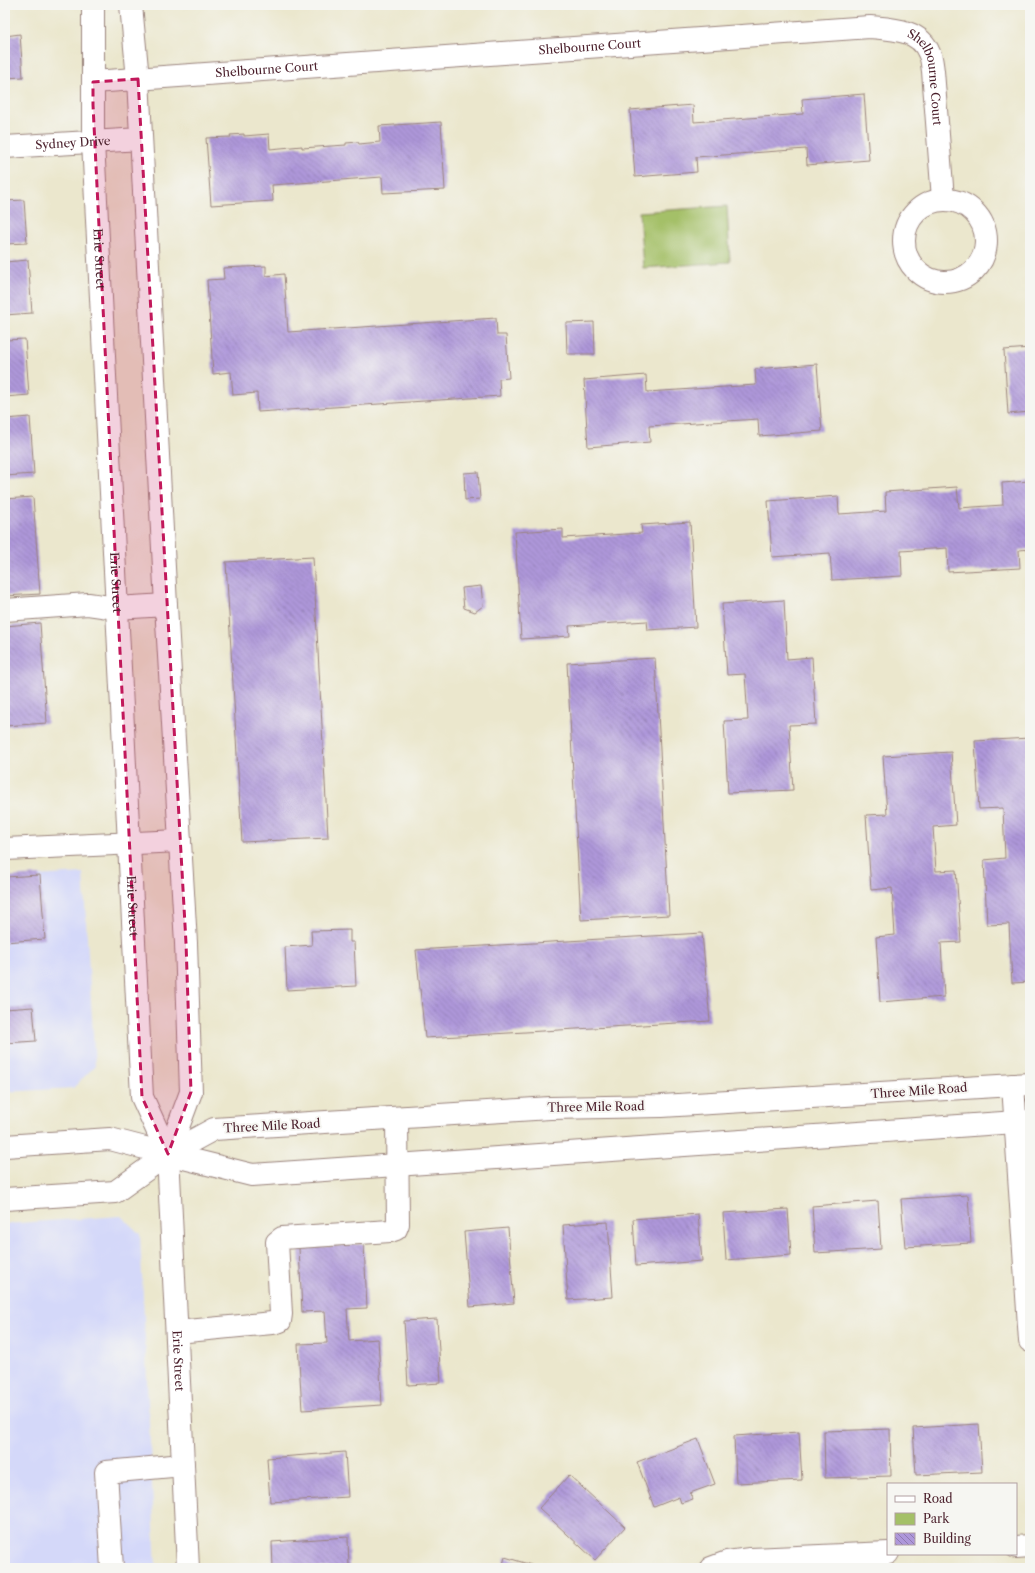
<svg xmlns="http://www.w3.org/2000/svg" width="1035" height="1573" viewBox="0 0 1035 1573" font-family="'Libre Caslon Text',serif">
	<defs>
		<pattern id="building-back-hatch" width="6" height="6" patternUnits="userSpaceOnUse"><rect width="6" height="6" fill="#ae97da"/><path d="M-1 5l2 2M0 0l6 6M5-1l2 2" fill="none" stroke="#907bb1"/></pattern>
	</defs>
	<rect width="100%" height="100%" fill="#f6f6f2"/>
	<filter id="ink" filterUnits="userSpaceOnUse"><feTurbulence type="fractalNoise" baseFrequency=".025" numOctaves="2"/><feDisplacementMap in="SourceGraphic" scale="8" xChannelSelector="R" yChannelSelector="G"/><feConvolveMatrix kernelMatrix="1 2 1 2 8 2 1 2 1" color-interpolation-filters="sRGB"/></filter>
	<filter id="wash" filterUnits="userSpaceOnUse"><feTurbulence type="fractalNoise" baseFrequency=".012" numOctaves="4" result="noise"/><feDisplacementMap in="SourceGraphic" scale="16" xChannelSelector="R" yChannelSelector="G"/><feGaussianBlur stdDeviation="0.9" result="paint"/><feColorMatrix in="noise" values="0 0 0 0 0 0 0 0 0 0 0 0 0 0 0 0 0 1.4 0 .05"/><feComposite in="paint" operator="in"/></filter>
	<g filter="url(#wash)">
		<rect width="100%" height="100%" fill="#ebe7cd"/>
		<g fill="#d4d8f9">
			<path d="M83,873L95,1066L73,1088L5,1092V878Z"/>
			<path d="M121,1216L140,1234L156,1568H5V1224Z"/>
		</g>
		<path fill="#a4c067" stroke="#777049" d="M727,206L730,262L643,268L639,212Z"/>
		<g id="blocks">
			<g fill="url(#building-back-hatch)">
				<path d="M20,34L23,77L5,78V36Z"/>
				<path d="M864,94L869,160L807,165L806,149L696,157L697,172L635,177L630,110L693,105L694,122L803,114L802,99Z"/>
				<path d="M441,122L445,190L383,193L382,177L272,185L273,201L211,205L206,138L231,137L230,135L244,134V136L269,134L270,149L302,146V148L346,145V143L358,142L359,144L380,142L379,126Z"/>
				<path d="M24,200L27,243L5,244V201Z"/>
				<path d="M28,260L32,313L5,315V262Z"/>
				<path d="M266,266V276L284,274L288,332L496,318L497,335H506L509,378L499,379L500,396L258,412L257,393L233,395L231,372L213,374L207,280L224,279L223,268Z"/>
				<path d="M594,322L595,354H567L566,323Z"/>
				<path d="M25,339L29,395L5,397V340Z"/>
				<path d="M1030,348V412L1008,414L1004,350Z"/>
				<path d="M817,364L822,431L759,436L758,419L649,426L650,442L588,447L584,380L646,375L647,392L756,385L755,369Z"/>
				<path d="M30,417L34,474L5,476V419Z"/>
				<path d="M478,472L480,499L465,500L464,473Z"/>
				<path d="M1030,481V549L1019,550L1020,568L948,572L947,548L901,551L902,576L832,580L830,553L772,557L768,501L838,496L839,514L886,511L885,492L957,487L959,508L1003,505L1002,483Z"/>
				<path d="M33,497L40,594L5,596V499Z"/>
				<path d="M690,522L696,627L648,630L647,621L569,626L570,636L521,639L515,532L563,529V538L642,533L641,525Z"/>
				<path d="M313,557L328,838L242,842L226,562Z"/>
				<path d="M481,586L483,606L475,612L464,608L462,588Z"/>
				<path d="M784,600L787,659L812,657L816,724L789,725L793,790L728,793L724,721L748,720L745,674L727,675L722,604Z"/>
				<path d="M40,623L47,723L5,726V626Z"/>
				<path d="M655,658L669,915L581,920L567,663Z"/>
				<path d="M1030,738V982L1012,983L1009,924L987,925L984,860L1005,858L1003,808L979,809L975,741Z"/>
				<path d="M951,752L956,825L933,827L936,871L956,870L961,942L941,943L944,997L880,1002L876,937L895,935L892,888L871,890L866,815L887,814L883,756Z"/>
				<path d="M40,875L45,939L5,942V877Z"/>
				<path d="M350,930V942H354L356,986L287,990L285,947L312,945L311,931Z"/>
				<path d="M702,933L710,1021L425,1038L416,950Z"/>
				<path d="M33,1007L36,1041L5,1043V1009Z"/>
				<path d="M968,1195L971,1243L905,1247L901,1199Z"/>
				<path d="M878,1201L881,1249L815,1253L812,1206Z"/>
				<path d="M788,1209L791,1255L726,1260L723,1213Z"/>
				<path d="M698,1214L702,1261L636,1266L633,1219Z"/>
				<path d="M608,1222L613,1297L568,1300L563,1225Z"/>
				<path d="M508,1228L514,1303L470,1307L464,1232Z"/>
				<path d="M364,1244L367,1308L347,1309L349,1341L378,1339L382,1405L302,1410L298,1344L327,1343L325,1311L302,1312L299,1248Z"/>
				<path d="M437,1319L441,1383L408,1385L404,1321Z"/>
				<path d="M979,1424L982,1472L916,1475L913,1428Z"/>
				<path d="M890,1429L891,1476L825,1478L824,1431Z"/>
				<path d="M799,1432L802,1480L736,1483L734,1436Z"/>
				<path d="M698,1439L715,1484L690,1493L693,1499L681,1503L679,1497L654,1507L637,1462Z"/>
				<path d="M345,1452L348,1497L270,1502L267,1458Z"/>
				<path d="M569,1475L625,1527L595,1560L539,1508Z"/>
				<path d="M348,1537L349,1568H273L272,1542Z"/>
				<path d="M505,1557L541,1568H502Z"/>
			</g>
		</g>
	</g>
	<g filter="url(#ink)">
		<use href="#blocks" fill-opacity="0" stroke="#9a837c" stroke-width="1"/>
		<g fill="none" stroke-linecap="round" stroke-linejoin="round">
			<g stroke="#9a837c" stroke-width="24">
				<g id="minor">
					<path id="s1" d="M93,5V142L142,1097L168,1154L188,1568"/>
					<path d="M131,5L138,79L166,605L186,943L191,1092L168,1154"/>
					<path id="s2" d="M93,82L870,27C891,29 920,29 929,53C932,58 932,65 933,71L943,199"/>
					<path id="s3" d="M5,147L141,139"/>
					<circle cx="945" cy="241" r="41"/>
					<path d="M5,610L88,604L116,608L166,605"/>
					<path d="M5,849L180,841"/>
					<path d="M1030,1084L662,1106L550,1108L214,1129L168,1154L252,1175L1030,1121"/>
					<path d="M1013,1085L1030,1341"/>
					<path d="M5,1146L110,1139L168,1154"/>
					<path d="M5,1199L115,1192L168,1154"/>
					<path d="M177,1332L272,1323L280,1321L281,1314L277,1242L282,1238L390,1231L396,1229L398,1224L397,1118"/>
					<path d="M1016,1547L1030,1546"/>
					<path d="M112,1568L106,1472L183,1465"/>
					<path d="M711,1568L727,1562L750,1559L888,1553"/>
				</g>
			</g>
			<use href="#minor" stroke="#fff" stroke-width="22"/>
		</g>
	</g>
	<path fill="#c2185b" fill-opacity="0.2" stroke="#c2185b" stroke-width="3" stroke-dasharray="8 5" stroke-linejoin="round" d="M138,79L186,943L191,1092L168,1154L142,1097L93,105V82Z"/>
	<g text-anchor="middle" stroke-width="4" stroke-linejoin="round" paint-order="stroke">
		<g font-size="12" fill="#4a1f2b" stroke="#f6f6f2">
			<text dy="4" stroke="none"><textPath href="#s2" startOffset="498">Shelbourne Court</textPath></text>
			<text dy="4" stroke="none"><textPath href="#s2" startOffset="174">Shelbourne Court</textPath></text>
			<text dy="4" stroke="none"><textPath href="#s2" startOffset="869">Shelbourne Court</textPath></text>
			<text dy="4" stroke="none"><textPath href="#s3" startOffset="68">Sydney Drive</textPath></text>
			<text dy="4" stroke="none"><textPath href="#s1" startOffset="254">Erie Street</textPath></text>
			<text dy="4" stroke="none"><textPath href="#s1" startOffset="578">Erie Street</textPath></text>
			<text dy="4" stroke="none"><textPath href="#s1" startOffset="902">Erie Street</textPath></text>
			<text transform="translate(919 1091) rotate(-4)" y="4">Three Mile Road</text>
			<text transform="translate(596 1107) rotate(-1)" y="4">Three Mile Road</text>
			<text transform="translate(272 1126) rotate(-3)" y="4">Three Mile Road</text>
			<text dy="4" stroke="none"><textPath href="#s1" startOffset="1363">Erie Street</textPath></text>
		</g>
	</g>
	<rect width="1035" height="1573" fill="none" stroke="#f6f6f2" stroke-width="20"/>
	<rect x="887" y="1483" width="130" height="72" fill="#f6f6f2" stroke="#b1a0a2"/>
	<rect x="895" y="1496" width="20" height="6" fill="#ffffff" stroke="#b1a0a2"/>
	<text x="923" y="1503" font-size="12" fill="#4a1f2b">Road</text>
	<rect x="895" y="1513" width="20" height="12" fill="#a4c067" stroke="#b1a0a2"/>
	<text x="923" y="1523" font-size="12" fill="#4a1f2b">Park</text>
	<rect x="895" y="1533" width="20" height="12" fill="url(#building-back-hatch)" stroke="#b1a0a2"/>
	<text x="923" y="1543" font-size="12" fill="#4a1f2b">Building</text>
</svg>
